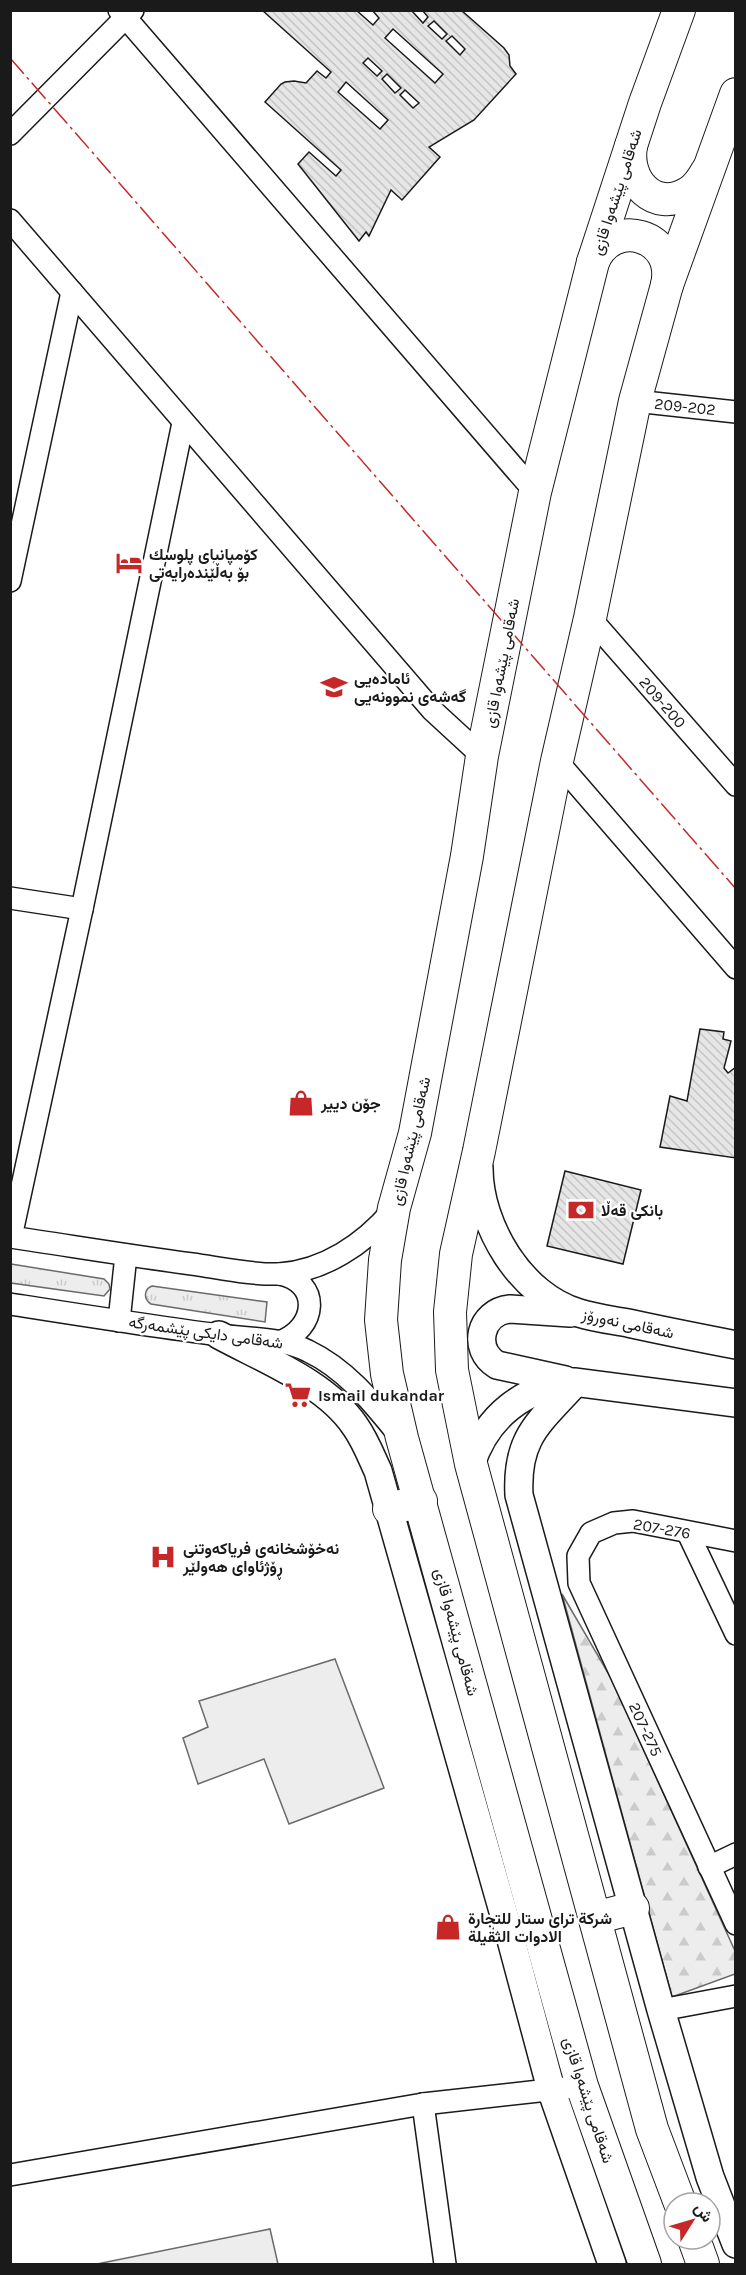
<svg xmlns="http://www.w3.org/2000/svg" width="746" height="2275" viewBox="0 0 746 2275" font-family="Karla,Vazirmatn,sans-serif">
	<defs>
		<pattern id="grass-tufts" width="24" height="20" patternUnits="userSpaceOnUse" patternTransform="scale(1.5)"><rect width="24" height="20" fill="#ededed"/><path d="M3 7l-1-3M5 7V3M7 7l1-3M15 17l-1-3M17 17v-4M19 17l1-3" fill="none" stroke="#cbcbcb"/></pattern>
		<pattern id="forest-firs" width="22" height="20" patternUnits="userSpaceOnUse" patternTransform="scale(1.5)"><rect width="22" height="20" fill="#ededed"/><path d="M5 1l3.5 6h-7zM16 11l3.5 6h-7z" fill="#cbcbcb"/></pattern>
		<pattern id="building-back-hatch" width="6" height="6" patternUnits="userSpaceOnUse" patternTransform="scale(1.5)"><rect width="6" height="6" fill="#e6e6e6"/><path d="M-1 5l2 2M0 0l6 6M5-1l2 2" fill="none" stroke="#c5c5c5"/></pattern>
	</defs>
	<rect width="100%" height="100%" fill="#fff"/>
	<g fill="url(#grass-tufts)" stroke="#6a6a6a" stroke-width="1.5">
		<path d="M11,1264L104,1279L109,1284L110,1289L104,1296L11,1283Z"/>
		<path d="M152,1286L267,1302L265,1322L151,1304C143,1299 144,1289 152,1286Z"/>
	</g>
	<path fill="url(#forest-firs)" stroke="#6a6a6a" stroke-width="1.5" d="M562,1594L611,1678L735,1951V1974L672,1997Z"/>
	<g fill="#ededed" stroke="#6a6a6a" stroke-width="1.5">
		<path d="M335,1659L384,1788L289,1824L264,1759L198,1784L183,1738L208,1727L199,1701Z"/>
		<path d="M270,2229L278,2264H97Z"/>
	</g>
	<g fill="url(#building-back-hatch)" stroke="#1a1a1a" stroke-width="1.5" fill-rule="evenodd">
		<path d="M262,10H356L373,25L379,18L372,10H411L423,23L428,17L422,10H461L504,48L509,55L510,66L516,74L474,120L429,147L440,157L402,200L391,190L369,236L366,232L359,241L298,164L309,152L336,176L341,170L265,102L281,84L285,82L294,81L306,83L317,71L326,78L331,72ZM434,21L447,34L442,39L428,26ZM393,29L443,74L435,83L385,38ZM452,36L465,49L460,55L446,41ZM368,58L382,71L377,76L363,63ZM387,74L401,88L395,93L382,79ZM346,82L388,120L380,129L338,92ZM405,90L419,103L413,108L400,95Z"/>
		<path d="M700,1029L724,1032L723,1039L731,1041L724,1068L728,1073L736,1067V1158L660,1147L670,1096L687,1101Z"/>
		<path d="M565,1171L641,1190L623,1264L547,1246Z"/>
	</g>
	<g fill="none" stroke-linecap="round" stroke-linejoin="round">
		<g stroke="#1a1a1a" stroke-width="24">
			<g id="minor">
				<path d="M119,10L535,492"/>
				<path d="M10,134L133,10"/>
				<path d="M10,220L432,710L482,756"/>
				<path d="M635,401L736,412"/>
				<path d="M10,581L72,292"/>
				<path d="M590,618L736,785"/>
				<path d="M557,761L736,968"/>
				<path d="M10,898L82,909"/>
				<path d="M10,1237C71,1246 131,1256 192,1264C220,1268 250,1275 279,1274C324,1271 364,1244 392,1211"/>
				<path d="M11,1237L82,909L183,423"/>
				<path d="M10,1304C80,1315 149,1326 219,1335C248,1339 281,1337 308,1351C346,1369 372,1402 398,1434"/>
				<path d="M119,1321L126,1255"/>
				<path d="M279,1342C317,1329 322,1282 279,1274"/>
				<path d="M688,1533L736,1634"/>
				<path d="M736,1541L633,1521L614,1523L591,1533L578,1556L579,1583L736,1924"/>
				<path d="M709,1867L736,1854"/>
				<path d="M661,2010L736,1996"/>
				<path d="M423,2104L445,2264"/>
				<path d="M10,2175L423,2104L566,2088"/>
			</g>
		</g>
		<g stroke="#1a1a1a" stroke-width="30">
			<g id="major">
				<path d="M479,1168C479,1226 521,1296 579,1313C595,1318 612,1320 628,1323C664,1331 700,1338 736,1345"/>
				<path d="M219,1335C265,1360 326,1383 355,1426C365,1440 371,1456 378,1471L510,1936L551,2089L612,2264"/>
				<path d="M565,1380L497,1365C471,1349 480,1312 510,1309L570,1313"/>
				<path d="M575,1383C539,1423 516,1437 519,1495L661,2010L710,2177L736,2244"/>
				<path d="M471,1464C487,1416 524,1387 574,1382L736,1403"/>
			</g>
		</g>
		<g stroke="#1a1a1a" stroke-width="34">
			<g id="highway">
				<path d="M631,146C625,181 654,213 688,193C697,188 702,180 707,171"/>
				<path d="M593,262C612,215 678,235 667,285"/>
				<path d="M389,1509L421,1501"/>
				<path d="M595,1918L633,1908"/>
				<path d="M680,2203L652,2129L471,1464L452,1370L450,1312L456,1254L479,1151L557,761L590,618L635,401L667,285L736,94"/>
				<path d="M694,2239L703,2264"/>
				<path d="M645,2264L582,2086L402,1438L387,1374L381,1320L385,1260L394,1208L415,1133L467,856L482,756L535,492L593,262L645,103L679,10"/>
			</g>
		</g>
		<use href="#minor" stroke="#fff" stroke-width="21"/>
		<use href="#major" stroke="#fff" stroke-width="27"/>
		<use href="#highway" stroke="#fff" stroke-width="32"/>
		<path stroke="#c62828" stroke-width="1.5" stroke-dasharray="21 4.5 3 4.5" stroke-linecap="butt" d="M10,58L736,889"/>
	</g>
	<defs>
		<g id="hotel-bare" transform="scale(2.07)"><path d="M-6-4.5h1.5V1H6V5H4.5V3h-9V5H-6ZM-4 0a1.8 1.8 0 1 1 3.6 0ZM.5 0V-2.5h3Q6-2.5 6 0Z" fill="#c62828" stroke="#fff" stroke-width="2.5" paint-order="stroke"/></g>
		<g id="school-bare" transform="scale(2.07)"><path d="M0-5L7-2L0 1L-7-2ZM-4 1L0 2.5L4 1V4Q0 6-4 4Z" fill="#c62828" stroke="#fff" stroke-width="2.5" paint-order="stroke"/></g>
		<g id="shop-bare" transform="scale(2.07)"><path d="M-5-2.5h2.3a2.7 3.5 0 0 1 5.4 0H5L5.5 6h-11ZM-1.5-2.5h3a1.5 2.3 0 0 0-3 0Z" fill="#c62828" stroke="#fff" stroke-width="2.5" paint-order="stroke"/></g>
		<g id="bank-bare" transform="scale(2.07)"><path d="M-6-4H6V4H-6ZM0-2.3a2.3 2.3 0 1 0 0 4.6a2.3 2.3 0 1 0 0-4.6Z" fill="#c62828" stroke="#fff" stroke-width="2.5" paint-order="stroke"/></g>
		<g id="supermarket-bare" transform="scale(2.07)"><path d="M-6-5.5h2.5l.6 2H6L4.5 2H-2.5L-4.4-4H-6ZM-1.5 3.2a1.3 1.3 0 1 0 .1 0ZM3 3.2a1.3 1.3 0 1 0 .1 0Z" fill="#c62828" stroke="#fff" stroke-width="2.5" paint-order="stroke"/></g>
		<g id="hospital-bare" transform="scale(2.07)"><path d="M-5-5h3v3.5h4V-5h3V5h-3V1.5h-4V5h-3Z" fill="#c62828" stroke="#fff" stroke-width="2.5" paint-order="stroke"/></g>
	</defs>
	<g fill-rule="evenodd">
		<use href="#hotel-bare" x="129" y="563"/>
		<use href="#school-bare" x="334" y="687"/>
		<use href="#shop-bare" x="301" y="1103"/>
		<use href="#bank-bare" x="581" y="1210"/>
		<use href="#supermarket-bare" x="298" y="1395"/>
		<use href="#hospital-bare" x="163" y="1557"/>
		<use href="#shop-bare" x="448" y="1927"/>
	</g>
	<g text-anchor="middle" stroke-width="4.5" stroke-linejoin="round" paint-order="stroke">
		<g font-size="16" fill="#1a1a1a" stroke="#fff">
			<text transform="translate(616 192) rotate(-72)" y="6">شەقامی پێشەوا قازی</text>
			<text transform="translate(685 406) rotate(6)" y="6">209-202</text>
			<text transform="translate(501 663) rotate(-79)" y="6">شەقامی پێشەوا قازی</text>
			<text transform="translate(663 702) rotate(49)" y="6">209-200</text>
			<text transform="translate(410 1141) rotate(-77)" y="6">شەقامی پێشەوا قازی</text>
			<text transform="translate(628 1323) rotate(12)" y="6">شەقامی نەورۆز</text>
			<text transform="translate(206 1332) rotate(8)" y="6">شەقامی دایکی پێشمەرگە</text>
			<text transform="translate(662 1528) rotate(10)" y="6">207-276</text>
			<text transform="translate(457 1632) rotate(75)" y="6">شەقامی پێشەوا قازی</text>
			<text transform="translate(646 1729) rotate(65)" y="6">207-275</text>
			<text transform="translate(589 2100) rotate(72)" y="6">شەقامی پێشەوا قازی</text>
		</g>
		<g font-size="16" font-weight="bold" fill="#1a1a1a" stroke="#fff" text-anchor="start">
			<text x="149" y="560">کۆمپانیای پلوسك<tspan x="149" dy="18">بۆ بەڵێندەرایەتی</tspan></text>
			<text x="354" y="684">ئامادەیی<tspan x="354" dy="18">گەشەی نموونەیی</tspan></text>
			<text x="321" y="1109">جۆن دییر</text>
			<text x="601" y="1216">بانکی قەڵا</text>
			<text x="318" y="1401">Ismail dukandar</text>
			<text x="183" y="1554">نەخۆشخانەی فریاکەوتنی<tspan x="183" dy="18">ڕۆژئاوای هەولێر</tspan></text>
			<text x="468" y="1924">شركة ترای ستار للتجارة<tspan x="468" dy="18">الادوات الثقيلة</tspan></text>
		</g>
	</g>
	<rect width="746" height="2275" fill="none" stroke="#1a1a1a" stroke-width="24"/>
	<g transform="translate(692 2221) rotate(53)"><circle r="28" fill="#ffffff" stroke="#a3a3a3" stroke-width="1.5"/>
	<path d="M0-4.5L10 22L0 15L-10 22Z" fill="#c62828"/>
	<text y="-9" font-size="16" font-weight="bold" text-anchor="middle" fill="#1a1a1a">ش</text>
	</g>
</svg>
